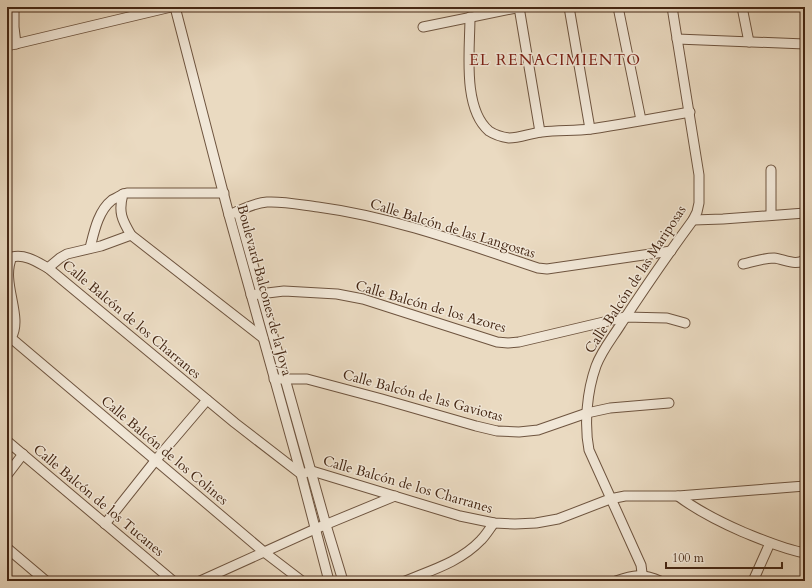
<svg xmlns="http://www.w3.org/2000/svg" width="812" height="588" viewBox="0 0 812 588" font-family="Cardo,serif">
	<rect width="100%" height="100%" fill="#eadac1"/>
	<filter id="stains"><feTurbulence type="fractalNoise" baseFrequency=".005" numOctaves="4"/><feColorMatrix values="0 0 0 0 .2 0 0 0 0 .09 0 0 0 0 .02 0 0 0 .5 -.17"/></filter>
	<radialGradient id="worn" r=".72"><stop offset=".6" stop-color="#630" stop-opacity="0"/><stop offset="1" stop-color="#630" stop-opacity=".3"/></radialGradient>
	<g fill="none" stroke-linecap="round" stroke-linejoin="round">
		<g stroke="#6e543f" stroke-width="11">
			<g id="minor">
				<path d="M14,7V27L16,44"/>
				<path d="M175,7L229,215L301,474L329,581"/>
				<path d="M519,7L540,132"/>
				<path d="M569,7L590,129"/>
				<path d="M618,7L641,120"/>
				<path d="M742,7L749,42"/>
				<path d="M470,17C470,49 462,108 489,131C495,135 502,137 509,138C520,138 531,133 542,132C558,130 574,131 591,129C624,124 657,118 690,112"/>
				<path d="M423,27L521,7"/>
				<path d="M677,39L805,44"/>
				<path d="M7,46L171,7"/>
				<path d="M224,193H127L123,194C118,212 122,220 131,235L263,338"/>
				<path d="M238,211L326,525L343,581"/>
				<path d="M229,215C241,210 253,203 267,202C283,201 302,205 318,207C393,217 466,244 538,268L547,269L671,251"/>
				<path d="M771,215V170"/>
				<path d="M693,220L723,219L805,213"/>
				<path d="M90,248C94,232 98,211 112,200C116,198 120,196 123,194"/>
				<path d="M743,264C753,262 763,258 774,258C784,259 797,267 805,259"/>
				<path d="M48,268L235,423L301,474L312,471L460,516L494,523L515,524L536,523L558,519L610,499L625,496H678L805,486"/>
				<path d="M251,295L284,291L337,294L363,299L497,342L508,343L519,342L625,317L667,318L685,323"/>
				<path d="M11,338L264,552L302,581"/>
				<path d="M11,338C24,317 0,282 12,257C26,254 37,262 48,268L60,258L67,254L101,246L131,235"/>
				<path d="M274,379H307L382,399L476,426L497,431L519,432L538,430L587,413L610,408L669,403"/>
				<path d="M7,441L173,581"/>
				<path d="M7,475L23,454"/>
				<path d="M678,496C698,511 720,522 743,532C763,540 783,549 805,553"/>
				<path d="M105,524L155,461L207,400"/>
				<path d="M7,548L46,581"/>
				<path d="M200,581L315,529L395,496"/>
				<path d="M405,581C432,570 460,562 481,540C486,535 490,528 494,523"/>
				<path d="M616,581C633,575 643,573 660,581"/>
				<path d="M643,581L641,565L589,450C584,424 587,391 596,366C602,350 613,337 621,324C644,289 668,254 693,220L697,212L699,203V175L672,7"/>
				<path d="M753,581L770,543"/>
			</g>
		</g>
		<use href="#minor" stroke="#f1e7d7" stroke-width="9"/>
	</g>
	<g text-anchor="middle" stroke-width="3" stroke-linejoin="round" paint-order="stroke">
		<g font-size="14" fill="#452714" stroke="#f1e7d7">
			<text transform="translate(453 228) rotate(17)" y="5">Calle Balcón de las Langostas</text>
			<text transform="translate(635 279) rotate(-57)" y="5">Calle Balcón de las Mariposas</text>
			<text transform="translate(265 290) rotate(75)" y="5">Boulevard Balcones de la Joya</text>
			<text transform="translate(431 306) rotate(16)" y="5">Calle Balcón de los Azores</text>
			<text transform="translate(132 319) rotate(40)" y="5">Calle Balcón de los Charranes</text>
			<text transform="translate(423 395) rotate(15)" y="5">Calle Balcón de las Gaviotas</text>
			<text transform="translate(165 450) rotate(40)" y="5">Calle Balcón de los Colines</text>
			<text transform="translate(408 484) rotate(16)" y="5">Calle Balcón de los Charranes</text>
			<text transform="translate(99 500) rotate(40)" y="5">Calle Balcón de los Tucanes</text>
		</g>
		<g font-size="16" letter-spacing="1" fill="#7a1f14" stroke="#f1e7d7">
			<text x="555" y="65">EL RENACIMIENTO</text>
		</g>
	</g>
	<rect width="812" height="588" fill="none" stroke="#eadac1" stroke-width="24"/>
	<rect x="8" y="8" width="796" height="572" fill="none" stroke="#452714" stroke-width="2"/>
	<rect x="12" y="12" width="788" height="564" fill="none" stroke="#452714"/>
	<path d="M666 562v6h116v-6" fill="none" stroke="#452714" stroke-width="2"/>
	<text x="672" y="562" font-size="12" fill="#452714" stroke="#f1e7d7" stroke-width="3" paint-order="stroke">100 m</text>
	<rect width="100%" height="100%" filter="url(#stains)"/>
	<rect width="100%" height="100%" fill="url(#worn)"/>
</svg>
